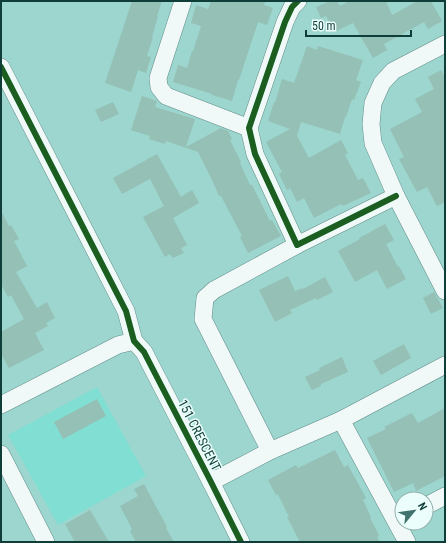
<svg xmlns="http://www.w3.org/2000/svg" width="446" height="543" viewBox="0 0 446 543" font-family="'Roboto Condensed',sans-serif">
	<rect width="100%" height="100%" fill="#9cd6cf"/>
	<path fill="#81ded2" d="M97,387L146,476L58,525L8,435Z"/>
	<g fill="#95c0b5">
		<path d="M132,1H162L157,16H158L152,37H153L147,56L151,57L146,73L138,70L131,92L105,83Z"/>
		<path d="M211,1H265L264,5L273,8L267,25L258,22L239,80H238L232,101L212,95V94L173,82L178,65L187,68L192,51H193L201,26L191,23L196,5L208,9Z"/>
		<path d="M330,1H337L340,6L349,1H386L392,15L418,1H431L442,21L428,29L424,22L384,44L387,50L373,58L353,23L334,32L326,16L321,18L316,7Z"/>
		<path d="M307,46L317,50L318,46L363,60L356,80L361,82L354,100L352,99L346,117H345L340,134L301,122L297,136L309,158L341,140L348,153L345,155L358,180L363,178L371,193L343,206L341,204L314,218L304,198L297,202L290,188L287,190L279,174L282,172L266,142L290,129L268,121L274,102L275,103L282,79L294,83Z"/>
		<path d="M441,70L445,77V202L437,206L427,187L417,192L399,159L404,157L390,129L422,112L415,99L434,89L428,77Z"/>
		<path d="M142,96L157,101L155,107L195,119L186,147L221,128L228,131L232,139L230,140L241,162L240,163L250,185H252L270,221L272,220L281,236L248,253L240,237L242,236L221,196H219L213,182L198,152L166,141L165,144L149,139L150,136L131,130Z"/>
		<path d="M113,102L119,114L101,122L95,110Z"/>
		<path d="M157,154L181,197L192,190L199,203L173,218L187,245L181,248L184,253L173,258L170,254L165,257L143,217L164,206L150,179L122,194L113,178Z"/>
		<path d="M1,211L9,226L11,225L19,239L14,241L27,266L16,272L37,308L47,302L55,318L46,323L48,326L35,333L44,350L9,368L1,354V332L24,319L11,295L8,297L1,284Z"/>
		<path d="M385,224L394,240L386,244L398,267L399,266L406,279L387,289L377,270L355,282L338,251L360,239L359,238Z"/>
		<path d="M288,276L295,291L303,288V289L325,277L333,292L317,300L316,298L290,310L292,313L275,322L259,290Z"/>
		<path d="M434,292L443,308L431,314L423,298Z"/>
		<path d="M404,344L411,358L381,375L373,361Z"/>
		<path d="M342,357L348,372L321,384V386L312,390L305,377L320,370L319,368Z"/>
		<path d="M97,399L106,416L63,439L54,422Z"/>
		<path d="M445,408V476L416,491L413,483L394,492L367,438L386,429L384,427L412,413L418,423Z"/>
		<path d="M335,450L344,467L348,465L366,498L363,500L371,517L370,518L379,535L377,537L380,542H300L287,517H289L278,494L276,495L268,480L296,465L298,468Z"/>
		<path d="M144,484L167,527L166,528L174,542H136L130,531L132,529L120,506L138,496L134,489Z"/>
		<path d="M90,510L109,542H75L65,524Z"/>
	</g>
	<g fill="none" stroke-linecap="round" stroke-linejoin="round">
		<g stroke="#618c88" stroke-width="18">
			<g id="minor">
				<path d="M183,1L158,78L159,87L166,96L249,128"/>
				<path d="M298,1L292,7L285,22L249,128L255,154L297,245L396,196"/>
				<path d="M445,44L393,71L382,83L373,103L371,124L373,143L396,196L445,291"/>
				<path d="M1,67L126,311L134,341L144,352L211,482L241,542"/>
				<path d="M1,405L118,345L134,341"/>
				<path d="M341,420L407,542"/>
				<path d="M270,451L203,319L205,298L214,290L297,245"/>
				<path d="M1,454L46,542"/>
				<path d="M211,482L270,451L341,420L445,365"/>
				<path d="M426,506L445,496"/>
			</g>
		</g>
		<use href="#minor" stroke="#f0f9f8" stroke-width="17"/>
		<g stroke="#ebfefb" stroke-width="8">
			<g id="cycleway">
				<path d="M298,1L292,7L285,22L249,128L255,154L297,245L396,196"/>
				<path d="M1,67L126,311L134,341L144,352L211,482L241,542"/>
			</g>
		</g>
		<use href="#cycleway" stroke="#1b5e20" stroke-width="6"/>
	</g>
	<g text-anchor="middle" stroke-width="3" stroke-linejoin="round" paint-order="stroke">
		<g font-size="13" fill="#0f3e39" stroke="#ebfefb">
			<text transform="translate(200 435) rotate(63)" y="5">151 CRESCENT</text>
		</g>
	</g>
	<rect width="446" height="543" fill="none" stroke="#0f3e39" stroke-width="4"/>
	<g transform="translate(414 511) rotate(61)"><circle r="19" fill="#ebfefb" stroke="#93b1ad"/>
	<path d="M0-3L7 15L0 10L-7 15Z" fill="#40736e"/>
	<text y="-6" font-size="11" font-weight="bold" text-anchor="middle" fill="#0f3e39">N</text>
	</g>
	<path d="M306 30v6h105v-6" fill="none" stroke="#0f3e39" stroke-width="2"/>
	<text x="312" y="30" font-size="12" fill="#0f3e39" stroke="#ebfefb" stroke-width="3" paint-order="stroke">50 m</text>
</svg>
